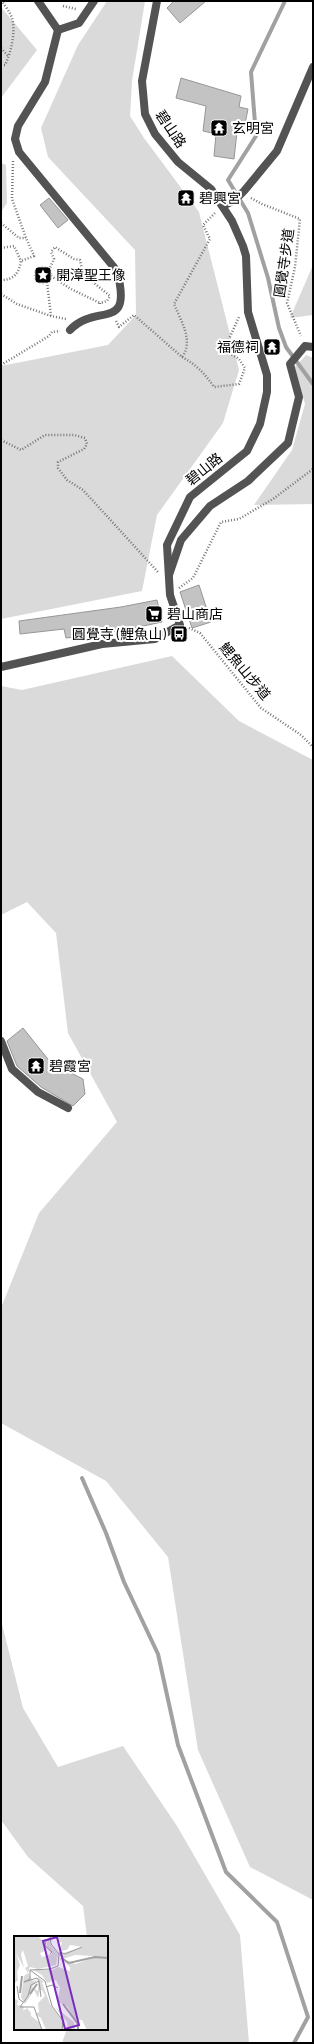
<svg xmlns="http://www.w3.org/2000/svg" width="314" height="2044" viewBox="0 0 314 2044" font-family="Barlow,'Noto Sans TC',sans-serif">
	<rect width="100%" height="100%" fill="#fff"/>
	<g fill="#dadada">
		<path d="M107,1H145L132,81L130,116L144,138L199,212L239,370L223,423L157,515L142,591L1,619V366L108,345L136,315L135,250L48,157L41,128L78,45Z"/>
		<path d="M1,7L37,50L1,98Z"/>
		<path d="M1,163L6,165L7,203L1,212Z"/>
		<path d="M313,265V315L290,318Z"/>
		<path d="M306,355L313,358V504L254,505L292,450L305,404L295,367Z"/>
		<path d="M172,656L239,721L313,760V1900L250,1867L198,1750L168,1557L106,1481L1,1423V1308L39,1213L117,1122L68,1033L56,933L27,902L1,915V686L22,690Z"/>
		<path d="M1,1620L23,1708L58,1767L123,1746L177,1826L240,1935L249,2043H62L67,2029H107V1937H87L83,1906L28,1857L1,1820Z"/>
	</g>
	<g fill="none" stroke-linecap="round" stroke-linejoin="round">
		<g stroke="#a1a1a1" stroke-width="4">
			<path d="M285,1L251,72L256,136L228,180L248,213L268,278L279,328L286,347L313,384"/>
			<path d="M82,1478L106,1533L124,1582L158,1654L178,1745L226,1872L277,1922L308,2017L294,2043"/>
		</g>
	</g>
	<g fill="#c3c3c3" stroke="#979797">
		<path d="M174,1H206L180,23L167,8Z"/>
		<path d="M181,78L241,96L239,107L248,109L245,124L238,123L234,159L214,156L216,134L203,131L206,106L176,98Z"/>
		<path d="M49,198L68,220L58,228L40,205Z"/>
		<path d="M199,585L211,622L192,628L180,592Z"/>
		<path d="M157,600L162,622L125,630L66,638L64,629L20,634L19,621L121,607Z"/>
		<path d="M23,1028L51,1063L83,1079L85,1094L73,1106L41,1087L17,1066L7,1041Z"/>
	</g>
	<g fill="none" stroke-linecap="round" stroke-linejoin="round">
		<g stroke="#757575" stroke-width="2.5" stroke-dasharray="1 2" stroke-linecap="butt">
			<path d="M63,6L76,9"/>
			<path d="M1,48L9,57"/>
			<path d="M1,65H5C11,53 16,31 12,18C10,12 5,6 2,1"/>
			<path d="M13,161L12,199L26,238L34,256L21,261"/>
			<path d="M251,198L262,204L300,219L295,267L287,303L301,336"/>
			<path d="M1,223L19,238H26"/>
			<path d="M1,248L14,246L21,261C19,273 14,280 1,280"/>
			<circle cx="43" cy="275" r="8"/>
			<path d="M49,270L54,259L51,252L55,247L74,259L80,260L83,274L110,296L107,301L100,303V306"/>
			<path d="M51,276L71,289L100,303"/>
			<path d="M47,282L51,316"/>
			<path d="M1,294L17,304L51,316L66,319"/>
			<path d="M116,321L119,327L134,315L182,357C194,341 181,321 174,304L210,239L203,225L215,213"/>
			<path d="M182,357C197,365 205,374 214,387L239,384L245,368L239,359L224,350L239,317"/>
			<path d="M1,365L49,336L52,332L60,331"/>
			<path d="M1,440L21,450L45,435H74L85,438L87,444L84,449L58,462V468L67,480L83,490L158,572"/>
			<path d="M179,588L193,578L221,522L239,519L273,499L313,469"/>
			<path d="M189,628L200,633L261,708L301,735L313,747"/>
		</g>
		<g stroke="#535353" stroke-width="8">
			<path d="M58,30L45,82L18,126L15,139L19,152L117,271C133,333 97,302 70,330"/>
			<path d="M169,575L181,540L210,506L248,481L288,443L299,397L290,364L305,346L313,347"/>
		</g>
		<g stroke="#535353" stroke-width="8">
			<path d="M223,206L235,200L244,191L277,151L313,67"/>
			<path d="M1,1041L12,1069L38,1092L68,1108"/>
		</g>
		<g stroke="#535353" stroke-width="8">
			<path d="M38,1L58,30L79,23L94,1"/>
			<path d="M1,667L102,644L155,639L180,625L170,595L167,545L190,497L247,451L260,424L267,392V375L248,312L246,256L243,246L232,221L211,189L178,162L155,134L145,114L142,81L157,1"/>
		</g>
	</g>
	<defs>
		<g id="temple-square" transform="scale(0.9)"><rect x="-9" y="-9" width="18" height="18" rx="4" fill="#000" stroke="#fff"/><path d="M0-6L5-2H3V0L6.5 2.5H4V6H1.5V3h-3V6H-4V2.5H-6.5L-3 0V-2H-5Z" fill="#fff"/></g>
		<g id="sight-square" transform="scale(0.9)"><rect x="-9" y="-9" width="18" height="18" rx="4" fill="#000" stroke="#fff"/><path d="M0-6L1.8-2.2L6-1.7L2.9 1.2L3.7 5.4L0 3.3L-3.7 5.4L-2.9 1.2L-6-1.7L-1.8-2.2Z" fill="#fff"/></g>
		<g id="supermarket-square" transform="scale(0.9)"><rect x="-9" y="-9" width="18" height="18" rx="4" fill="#000" stroke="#fff"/><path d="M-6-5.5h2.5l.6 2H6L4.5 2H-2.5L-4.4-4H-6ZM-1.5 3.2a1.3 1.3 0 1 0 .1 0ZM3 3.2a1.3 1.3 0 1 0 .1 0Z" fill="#fff"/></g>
		<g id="bus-square" transform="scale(0.9)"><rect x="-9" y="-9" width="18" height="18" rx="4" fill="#000" stroke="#fff"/><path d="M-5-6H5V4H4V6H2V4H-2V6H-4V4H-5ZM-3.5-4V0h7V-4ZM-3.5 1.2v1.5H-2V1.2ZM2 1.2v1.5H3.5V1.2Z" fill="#fff"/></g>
	</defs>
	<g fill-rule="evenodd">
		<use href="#temple-square" x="219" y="128"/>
		<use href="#temple-square" x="186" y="198"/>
		<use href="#sight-square" x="43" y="275"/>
		<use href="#temple-square" x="272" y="347"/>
		<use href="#supermarket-square" x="154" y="614"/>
		<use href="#bus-square" x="179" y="634"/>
		<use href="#temple-square" x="36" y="1066"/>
	</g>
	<g text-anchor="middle" stroke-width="4" stroke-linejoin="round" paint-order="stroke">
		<g font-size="14" fill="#000" stroke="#fff" text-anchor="start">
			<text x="232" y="133">玄明宮</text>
			<text x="199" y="203">碧興宮</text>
			<text x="56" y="280">開漳聖王像</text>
			<text x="259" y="352" text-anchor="end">福德祠</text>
			<text x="167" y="619">碧山商店</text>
			<text x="166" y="639" text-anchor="end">圓覺寺 (鯉魚山)</text>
			<text x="49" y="1071">碧霞宮</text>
		</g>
		<g font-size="14" fill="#000" stroke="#fff">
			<text transform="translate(171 129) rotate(56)" y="5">碧山路</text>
			<text transform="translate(284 263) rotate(-82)" y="5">圓覺寺步道</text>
			<text transform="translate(204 469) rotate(-39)" y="5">碧山路</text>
			<text transform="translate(245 671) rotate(50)" y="5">鯉魚山步道</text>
		</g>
	</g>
	<g transform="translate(14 1936)">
		<rect width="94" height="94" fill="#fff"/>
		<path d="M0,0H23L31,6V15L26,17L28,21L38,18L32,10L35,0L36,8L44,18L42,29L24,33L16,31L14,37L19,45L23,44L18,51L24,55V41L30,46L28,47L36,68L49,86L48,94H32L27,82L21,78L25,76L24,67L31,60L28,54H26L24,62L20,54L11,68L7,61L10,40L14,37L11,32L14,30L9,14L7,18L10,32L2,17L6,29L3,36L4,44L0,48ZM45,0H94V94H73L68,84L60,83L53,70L43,66L46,52L42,44L33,47L28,39L19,34H38L44,31L56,35V31L50,26L54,25L61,28L79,22V20L61,19L46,24L49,17L69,11L56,9L53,14L45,15L48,7L44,5ZM0,62L4,65L3,69L10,70L9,75L13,72L17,77V80L25,86L29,94H1ZM41,71L60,86L61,94H54L53,86Z" fill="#dadada"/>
		<path fill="none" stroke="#a1a1a1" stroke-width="2" d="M47,18L49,23L55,27L81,21L94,22M6,57L8,40M16,58L23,48M49,68L64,88V94"/>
		<path fill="none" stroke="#999" stroke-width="1" d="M32,5L31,10L38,16L36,18M46,19V16L51,18L68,11M16,34L31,45L38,70L49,85L48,94M16,34L36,33L44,30L45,18L37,8L36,0M16,34V43L10,46L23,42L25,45M25,45L17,49L14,60L6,71H20L28,94M25,45L27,61M3,50L5,63L9,66M32,51L38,49L44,52"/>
		<path fill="#7b2cbf" fill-opacity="0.15" stroke="#7b2cbf" stroke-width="2" d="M43,1L65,89L51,93L29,5Z"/>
		<rect width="94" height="94" fill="none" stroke="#000" stroke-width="2"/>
	</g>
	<rect width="314" height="2044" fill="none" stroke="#000000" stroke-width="4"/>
</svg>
